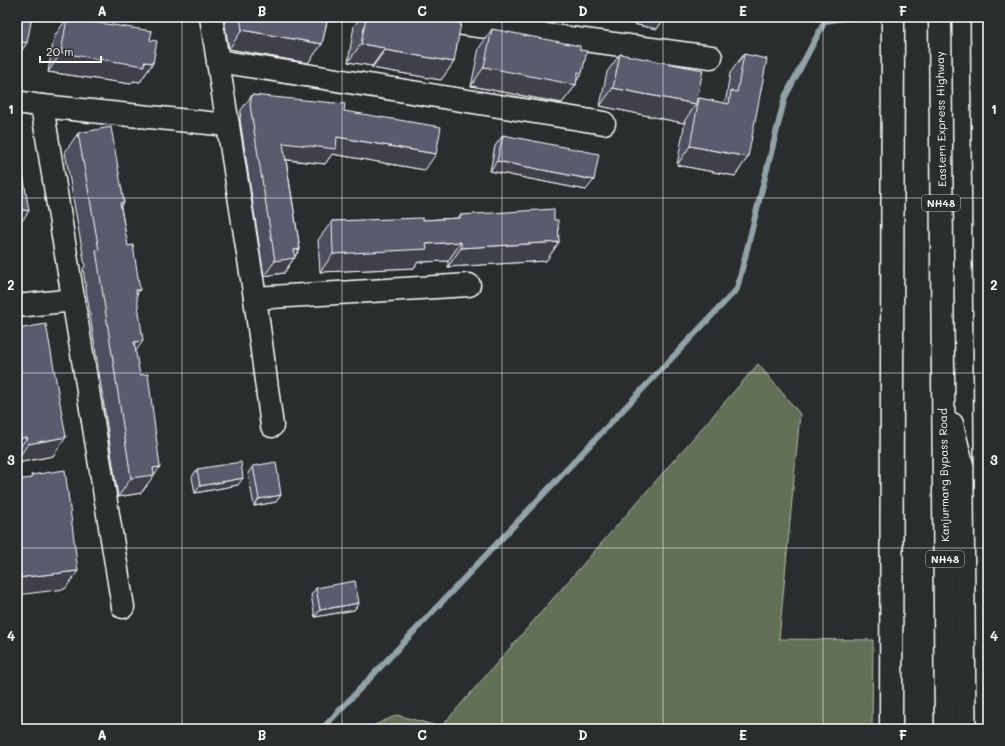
<svg xmlns="http://www.w3.org/2000/svg" width="1005" height="746" viewBox="0 0 1005 746" font-family="Mali,sans-serif">
	<rect width="100%" height="100%" fill="#2a2d2e"/>
	<filter id="ink" filterUnits="userSpaceOnUse"><feTurbulence type="fractalNoise" baseFrequency=".025" numOctaves="2"/><feDisplacementMap in="SourceGraphic" scale="8" xChannelSelector="R" yChannelSelector="G"/><feConvolveMatrix kernelMatrix="1 2 1 2 8 2 1 2 1" color-interpolation-filters="sRGB"/></filter>
	<g filter="url(#ink)">
		<path fill="#627057" stroke="#b0b8ab" d="M758,364L800,414L779,639L873,640L872,729H366L397,715L441,727Z"/>
		<g fill="none" stroke-linecap="round" stroke-linejoin="round">
			<path stroke="#91a3a6" stroke-width="6" d="M322,729L737,289L785,97L825,21L851,17"/>
			<g stroke="#fff" stroke-width="25">
				<g id="minor">
					<path d="M211,17L255,298L272,426"/>
					<path d="M412,17L711,57"/>
					<path d="M218,61L604,123"/>
					<path d="M17,102L42,106L228,125"/>
					<path d="M42,106L123,607"/>
					<path d="M255,298L469,285"/>
					<path d="M17,306L74,300"/>
				</g>
			</g>
			<g stroke="#fff" stroke-width="25">
				<path id="tertiary" d="M891,729L893,17"/>
			</g>
			<g stroke="#fff" stroke-width="25">
				<g id="trunk">
					<path d="M940,17L946,729"/>
					<path d="M952,424L964,473L966,729"/>
				</g>
			</g>
			<use href="#minor" stroke="#2a2d2e" stroke-width="22"/>
			<use href="#tertiary" stroke="#2a2d2e" stroke-width="22"/>
			<use href="#trunk" stroke="#2a2d2e" stroke-width="22"/>
			<g stroke="#fff" stroke-width="25" stroke-linecap="butt">
				<path id="trunk-bridge" d="M982,17L988,729"/>
			</g>
			<use href="#trunk-bridge" stroke="#2a2d2e" stroke-width="22"/>
		</g>
		<g fill="#4d4f5e" stroke="#fff">
			<path d="M224,17H328L322,44L308,63L229,49L224,19Z"/>
			<path d="M361,17H425L454,62L441,80L372,68V66L348,62L354,26Z"/>
			<path d="M634,17H665L657,29L633,24Z"/>
			<path d="M67,18L150,40L153,63L140,82L133,81L131,84L48,72L54,37Z"/>
			<path d="M492,29L576,82V85L562,103L471,86L479,48Z"/>
			<path d="M620,54L697,100L699,98L723,103L726,99L730,73L744,54L748,157L735,176L677,165L685,121L683,123L600,106L607,72Z"/>
			<path d="M252,95L344,111L425,170L332,154L325,164L286,160L300,249L284,273L264,276L240,120L241,110Z"/>
			<path d="M78,133L124,202L121,207L136,295L135,352L147,486L141,493L118,497L83,269L85,266L65,152Z"/>
			<path d="M503,135L586,190L490,171L495,146Z"/>
			<path d="M460,215L554,220L559,242L546,261L448,267V261L418,262L414,268L320,272L318,240L332,221L423,220L458,218Z"/>
			<path d="M17,329L66,437L53,456L17,463Z"/>
			<path d="M253,466L281,495L276,502L254,506L248,473Z"/>
			<path d="M197,469L238,485L195,493L192,477Z"/>
			<path d="M316,588L359,603L354,610L315,617L311,595Z"/>
		</g>
		<g fill="#3f404c" stroke="#fff">
			<path d="M637,17H665L657,29L633,24Z"/>
			<path d="M242,30L322,44L308,63L229,49Z"/>
			<path d="M17,41L27,43L17,57Z"/>
			<path d="M361,44L385,48L372,66L348,62Z"/>
			<path d="M385,50L454,62L441,80L372,68Z"/>
			<path d="M61,53L144,62L153,63L140,82L133,81L131,84L48,72Z"/>
			<path d="M484,67L578,72L582,73L574,85H576L562,103L471,86Z"/>
			<path d="M613,88L696,104L683,123L600,106Z"/>
			<path d="M337,137L436,154L425,170L332,154L325,164L272,158L283,143Z"/>
			<path d="M690,146L748,157L735,176L677,165Z"/>
			<path d="M497,161L594,180L586,190L490,171Z"/>
			<path d="M124,202L111,221L120,203Z"/>
			<path d="M17,209L29,211L17,228Z"/>
			<path d="M461,242L448,261L418,262L414,268L320,272L333,254L426,244Z"/>
			<path d="M559,242L546,261L448,267L461,248Z"/>
			<path d="M300,249L284,273L264,276L275,261L294,250Z"/>
			<path d="M136,290H140L127,308Z"/>
			<path d="M143,341L130,359L134,342Z"/>
			<path d="M27,437L17,452V439Z"/>
			<path d="M66,437L53,456L17,463V460L28,444Z"/>
			<path d="M160,467L141,493L118,497L131,478L153,468Z"/>
			<path d="M243,478L238,485L195,493L200,486Z"/>
			<path d="M281,495L276,502L254,506L259,499Z"/>
			<path d="M78,571L65,589L17,595V578Z"/>
			<path d="M359,603L354,610L315,617L320,610Z"/>
		</g>
		<g fill="#5a5c6d" stroke="#fff">
			<path d="M17,17H32L27,43L17,41Z"/>
			<path d="M240,17H328L322,44L242,30Z"/>
			<path d="M366,17H425L461,23L454,62L385,50V48L361,44Z"/>
			<path d="M67,18L152,31L150,40L157,41L153,63L144,62V66L61,53Z"/>
			<path d="M492,29L580,46V50L587,51L582,73L578,72L576,85L484,67Z"/>
			<path d="M620,54L703,70L696,104L613,88Z"/>
			<path d="M744,54L767,59L748,157L690,146L699,98L729,104L731,91L737,92Z"/>
			<path d="M252,95L345,104L344,111L441,127L436,154L337,137L336,149L283,143L300,249L294,250L295,258L275,261L250,105Z"/>
			<path d="M111,127L124,202L120,203L128,246L133,245L140,290H136L143,341L134,342L140,375L148,374L160,467L153,468L154,475L131,478L96,250H99L78,133Z"/>
			<path d="M503,135L599,154L594,180L497,161Z"/>
			<path d="M17,137L29,211L17,209Z"/>
			<path d="M554,209V220H558L559,242L461,248V242L426,244L427,249L333,254L332,221L423,218V220L460,218V215Z"/>
			<path d="M46,324L66,437L28,444L27,437L17,439V329Z"/>
			<path d="M241,462L243,478L200,486L197,469Z"/>
			<path d="M276,462L281,495L259,499L253,466Z"/>
			<path d="M65,470L78,571L17,578V480L32,478L31,475Z"/>
			<path d="M355,581L359,603L320,610L316,588Z"/>
		</g>
	</g>
	<path fill="none" stroke="#fff" stroke-width="1" stroke-opacity="0.55" d="M182,17V729M342,17V729M502,17V729M663,17V729M823,17V729M17,198H988M17,373H988M17,548H988"/>
	<g text-anchor="middle" stroke-width="3" stroke-linejoin="round" paint-order="stroke">
		<g fill="#2a2d2e" stroke="#bfc0c0" stroke-width="1">
			<rect x="922" y="195" width="38" height="16" rx="3"/>
			<rect x="926" y="551" width="38" height="16" rx="3"/>
		</g>
		<g font-size="10" font-weight="bold" fill="#fff">
			<text x="941" y="207">NH48</text>
			<text x="945" y="563">NH48</text>
		</g>
		<g font-size="11" fill="#fff" stroke="#2a2d2e">
			<text transform="translate(941 119) rotate(-91)" y="4">Eastern Express Highway</text>
			<text transform="translate(944 475) rotate(-91)" y="4">Kanjurmarg Bypass Road</text>
		</g>
	</g>
	<rect width="1005" height="746" fill="none" stroke="#2a2d2e" stroke-width="44"/>
	<path d="M40 56v6h61v-6" fill="none" stroke="#ffffff" stroke-width="2"/>
	<text x="46" y="56" font-size="12" fill="#ffffff" stroke="#2a2d2e" stroke-width="3" paint-order="stroke">20 m</text>
	<rect x="22" y="22" width="961" height="702" fill="none" stroke="#fff" stroke-width="1.5"/>
	<g font-size="13" text-anchor="middle" font-weight="bold" fill="#fff">
		<text x="102" y="16">A</text>
		<text x="262" y="16">B</text>
		<text x="422" y="16">C</text>
		<text x="583" y="16">D</text>
		<text x="743" y="16">E</text>
		<text x="903" y="16">F</text>
		<text x="11" y="114">1</text>
		<text x="994" y="114">1</text>
		<text x="11" y="290">2</text>
		<text x="994" y="290">2</text>
		<text x="11" y="465">3</text>
		<text x="994" y="465">3</text>
		<text x="11" y="641">4</text>
		<text x="994" y="641">4</text>
		<text x="102" y="740">A</text>
		<text x="262" y="740">B</text>
		<text x="422" y="740">C</text>
		<text x="583" y="740">D</text>
		<text x="743" y="740">E</text>
		<text x="903" y="740">F</text>
	</g>
</svg>
